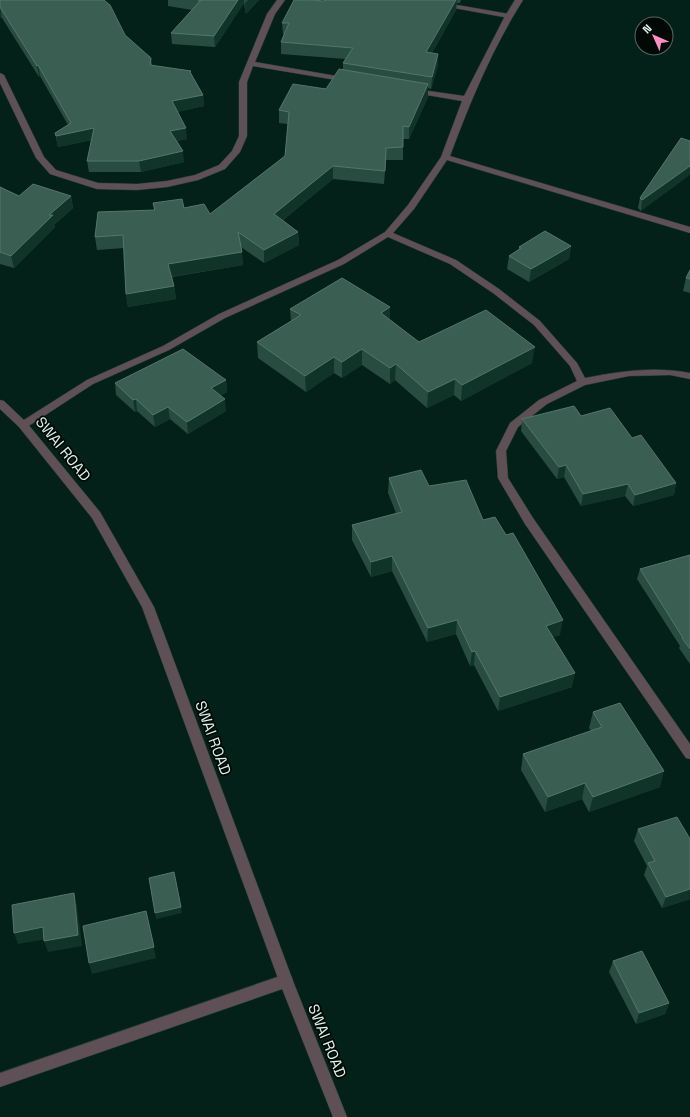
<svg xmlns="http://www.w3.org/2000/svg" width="690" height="1117" viewBox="0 0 690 1117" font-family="'Space Grotesk',sans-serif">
	<rect width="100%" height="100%" fill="#032118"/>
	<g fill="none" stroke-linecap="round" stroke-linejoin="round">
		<g stroke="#223e35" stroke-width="1">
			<path id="service" d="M440,2L509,14L513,16L509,18L443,6H440Z"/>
		</g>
		<g stroke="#223e35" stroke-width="1">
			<g id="minor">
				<path d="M277,0H285L275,14L255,62L348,78L352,80L348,82L253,66L247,82V136L240,152L225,169L198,180L167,187L137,190L97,189L50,174L36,158L0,83V73L4,75L44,157L56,170L98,183L137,184L167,181L195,175L219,165L232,151L239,136V82L267,14Z"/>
				<path d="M515,0H523C492,49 470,102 450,156L690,227V233L447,160L414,209L393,233L456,260L499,289L540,321L577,363L585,378C621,371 654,366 690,373V379L670,375L629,376L585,385L547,404L518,427L506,451L508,478L533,518L690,744V759L686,758L525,524L498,478L496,451L510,423L539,400L577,381L570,366L534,325L493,293L450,264L388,237L344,264L225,318L169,350L93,384L27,427L23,428L18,425L19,423L87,380L163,346L219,314L338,260L385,232L408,205L441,157L462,101L415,93L411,91L415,89L464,96L505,16Z"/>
				<path d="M286,974L291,976L293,981L291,986L0,1087V1073Z"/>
			</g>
		</g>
		<g stroke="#223e35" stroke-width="1">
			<path id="tertiary" d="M0,400L4,401L27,423L100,512L154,607L293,981L347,1117H333L279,981L142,607L92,518L19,427L0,409Z"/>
		</g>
		<use href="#service" fill="#5f5056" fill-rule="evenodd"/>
		<use href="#minor" fill="#5f5056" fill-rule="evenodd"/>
		<use href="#tertiary" fill="#5f5056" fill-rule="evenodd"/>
	</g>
	<g fill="#284d40">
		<path d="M0,0L125,35L151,58L152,66L191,75L203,95L204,106L177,112L187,139L177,141L184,162L141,172H89L87,161L92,140L58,147L55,133L68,125L40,76L39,77L2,18H0Z"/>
		<path d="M168,0H259L246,14L244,3L215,47L172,44L171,33L192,10L168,6Z"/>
		<path d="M325,0H461L460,3H457L456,10L432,53L438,54V65L431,89L428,88V97L409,139H403V160H386L384,184L333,179L283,220L298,232L299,245L264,263L241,247L243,265L172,277L174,286L176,299L128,307L126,294L124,248L97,250L95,237L154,210L153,203L184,208L210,214L285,156L288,124L279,123V110L326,89L343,70V63L346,59L281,54V42L284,34H283L282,23L324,1Z"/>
		<path d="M681,138L641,211L638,208L640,198Z"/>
		<path d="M0,187L19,196H71L73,208L54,225L55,227L14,268L0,264Z"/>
		<path d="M571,246L569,259L529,282L507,269L509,256L519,250V247Z"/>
		<path d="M690,270V293L683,291L686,278Z"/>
		<path d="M390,307V320L419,342L532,363L461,401L454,395L427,408L395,380L390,384L362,365L342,378L334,373L306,392L258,358L257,342L291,322L290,309Z"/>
		<path d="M226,380L227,392L220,396L226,411L188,434L170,419L155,427L137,411L135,412L116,395L115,383Z"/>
		<path d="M581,416L632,438L676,483L674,495L633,506L625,496L581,506L564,477L557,479L521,431L522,419Z"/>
		<path d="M389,478L429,486L483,520L560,635L553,637L572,687L498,711L474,665L470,666L456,634L427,642L392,571L371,577L352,540V525L396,513L388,493Z"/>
		<path d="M690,555V664L679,648L680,646L637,579L640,569Z"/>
		<path d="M593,712L660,787L589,812L582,799L545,812L521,770L523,754L591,731L589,728Z"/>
		<path d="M638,829L690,839V899L662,908L644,875L647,866L634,841Z"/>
		<path d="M613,961L669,1003L665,1014L636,1024L609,972Z"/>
	</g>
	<g fill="#113428">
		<path d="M238,0H244V3L215,47L214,36Z"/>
		<path d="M248,0H259L246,14L245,3Z"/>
		<path d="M456,0H457L456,10L426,64V52Z"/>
		<path d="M0,7L2,18H0Z"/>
		<path d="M438,54V65L431,89L432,77Z"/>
		<path d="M38,65L40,76L39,77L37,66Z"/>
		<path d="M428,84V97L409,139V127Z"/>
		<path d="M203,95L204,106L173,113L172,101Z"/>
		<path d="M94,128L96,139L58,147L56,136Z"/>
		<path d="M186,128L187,139L172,142L170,131Z"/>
		<path d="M386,148V160L384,184L385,171Z"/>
		<path d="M183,151L184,162L141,172L139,161Z"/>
		<path d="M333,166V179L274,227V214Z"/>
		<path d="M690,166V175L641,211L642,200Z"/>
		<path d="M71,196L73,208L54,225L55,227L14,268L11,256L49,215Z"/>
		<path d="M298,232L299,245L264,263V250Z"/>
		<path d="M571,246L569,259L529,282L531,269Z"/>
		<path d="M242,252L243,265L169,277L168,264Z"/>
		<path d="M174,286L176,299L128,307L126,294Z"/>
		<path d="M390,307V323L381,313Z"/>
		<path d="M535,347L532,363L461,401L462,385Z"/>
		<path d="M362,349V365L342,378V362Z"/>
		<path d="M334,357V373L306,392L305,376Z"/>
		<path d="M396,364L395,380L390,384V368Z"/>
		<path d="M455,379L454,395L427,408L428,392Z"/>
		<path d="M226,380L227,392L212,400L211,388Z"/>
		<path d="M136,399L137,411L135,412L133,400Z"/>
		<path d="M225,399L226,411L188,434L187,422Z"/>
		<path d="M168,407L170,419L155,427L153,415Z"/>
		<path d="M566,465L564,477L557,479L559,467Z"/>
		<path d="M676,483L674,495L633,506L635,495Z"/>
		<path d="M628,484L625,496L581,506L583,494Z"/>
		<path d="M392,556V571L371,577V562Z"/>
		<path d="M457,620L456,634L427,642L428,628Z"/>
		<path d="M563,620L560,635L544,641L546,626Z"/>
		<path d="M475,651L474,665L470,666L472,652Z"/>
		<path d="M575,673L572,687L498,711L500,697Z"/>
		<path d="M664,771L660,787L589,812L593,797Z"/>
		<path d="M585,783L582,799L545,812L548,797Z"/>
		<path d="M690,889V899L662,908L666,897Z"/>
		<path d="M74,893L77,905L82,946L48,952L44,941Z"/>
		<path d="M181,907L182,913L156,919L155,913Z"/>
		<path d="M146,911L156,958L92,974L89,963Z"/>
		<path d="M43,927L47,939L18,944L14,933Z"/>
		<path d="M669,1003L665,1014L636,1024L639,1013Z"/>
	</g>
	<g fill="#3b5e52" stroke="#55766a">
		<path d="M0,0H104L110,5L125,35L151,58L150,65L191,71L190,72L203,95L172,101L186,128L170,131L183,151L139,161H87L94,128L56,136L55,133L71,123L38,65L37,66L0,7Z"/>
		<path d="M198,0H238L214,36L171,33L201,0Z"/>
		<path d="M294,0H311L324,1L325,0H456L426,52L438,54L432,77L343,63L353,48L281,42L289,23H282Z"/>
		<path d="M339,69L428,84L409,127L403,126V147L386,148L385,171L333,166L274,214L298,232L264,250L238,232L242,252L168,264L174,286L126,294L123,235L95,237L98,212L155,210L153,203L182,199L184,208L204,204L210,214L285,156L289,112L279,110L293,84L326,89Z"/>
		<path d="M681,138L690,141V166L642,200L640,198Z"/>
		<path d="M33,184L71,196L49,215H53L11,256L0,252V187L19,196Z"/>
		<path d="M545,231L571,246L531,269L509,256L521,248L519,247Z"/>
		<path d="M690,270V279L686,278Z"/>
		<path d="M342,278L390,307L381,313L419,342L486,310L535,347L462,385L455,379L428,392L396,364L390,368L362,349L342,362L334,357L305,376L257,342L301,315L290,309Z"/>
		<path d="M183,349L226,380L211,388L225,399L187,422L168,407L153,415L136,399L133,400L115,383Z"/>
		<path d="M574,406L581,416L610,408L632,438L641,435L676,483L635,495L628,484L583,494L566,465L559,467L522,419Z"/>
		<path d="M421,470L429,486L466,480L483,520L495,517L506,535L513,533L563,620L546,626L575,673L500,697L475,651L472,652L457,620L428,628L392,556L371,562L352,525L402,512L389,478Z"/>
		<path d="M690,555V649L682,638H683L640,569Z"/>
		<path d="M620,703L664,771L593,797L585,783L548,797L523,754L602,727L593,712Z"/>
		<path d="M677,817L690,839V889L666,897L648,863L655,861L638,829Z"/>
		<path d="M174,872L181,907L155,913L149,878Z"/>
		<path d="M74,893L78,935L44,941L43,927L14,933L12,905Z"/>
		<path d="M146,911L154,947L89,963L83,926Z"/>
		<path d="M642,951L669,1003L639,1013L613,961Z"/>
	</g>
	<g text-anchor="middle" stroke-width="3.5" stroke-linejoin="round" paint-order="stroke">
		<g font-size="15" fill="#def3ea" stroke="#000905">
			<text transform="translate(63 449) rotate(51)" y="5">SWAI ROAD</text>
			<text transform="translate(213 738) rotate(70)" y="5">SWAI ROAD</text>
			<text transform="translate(327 1041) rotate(68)" y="5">SWAI ROAD</text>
		</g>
	</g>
	<g transform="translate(654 36) rotate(315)"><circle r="19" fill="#000905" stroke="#596761"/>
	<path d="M0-3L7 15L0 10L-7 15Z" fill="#fb8fc4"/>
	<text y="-6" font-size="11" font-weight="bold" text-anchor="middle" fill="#def3ea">N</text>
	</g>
</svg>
